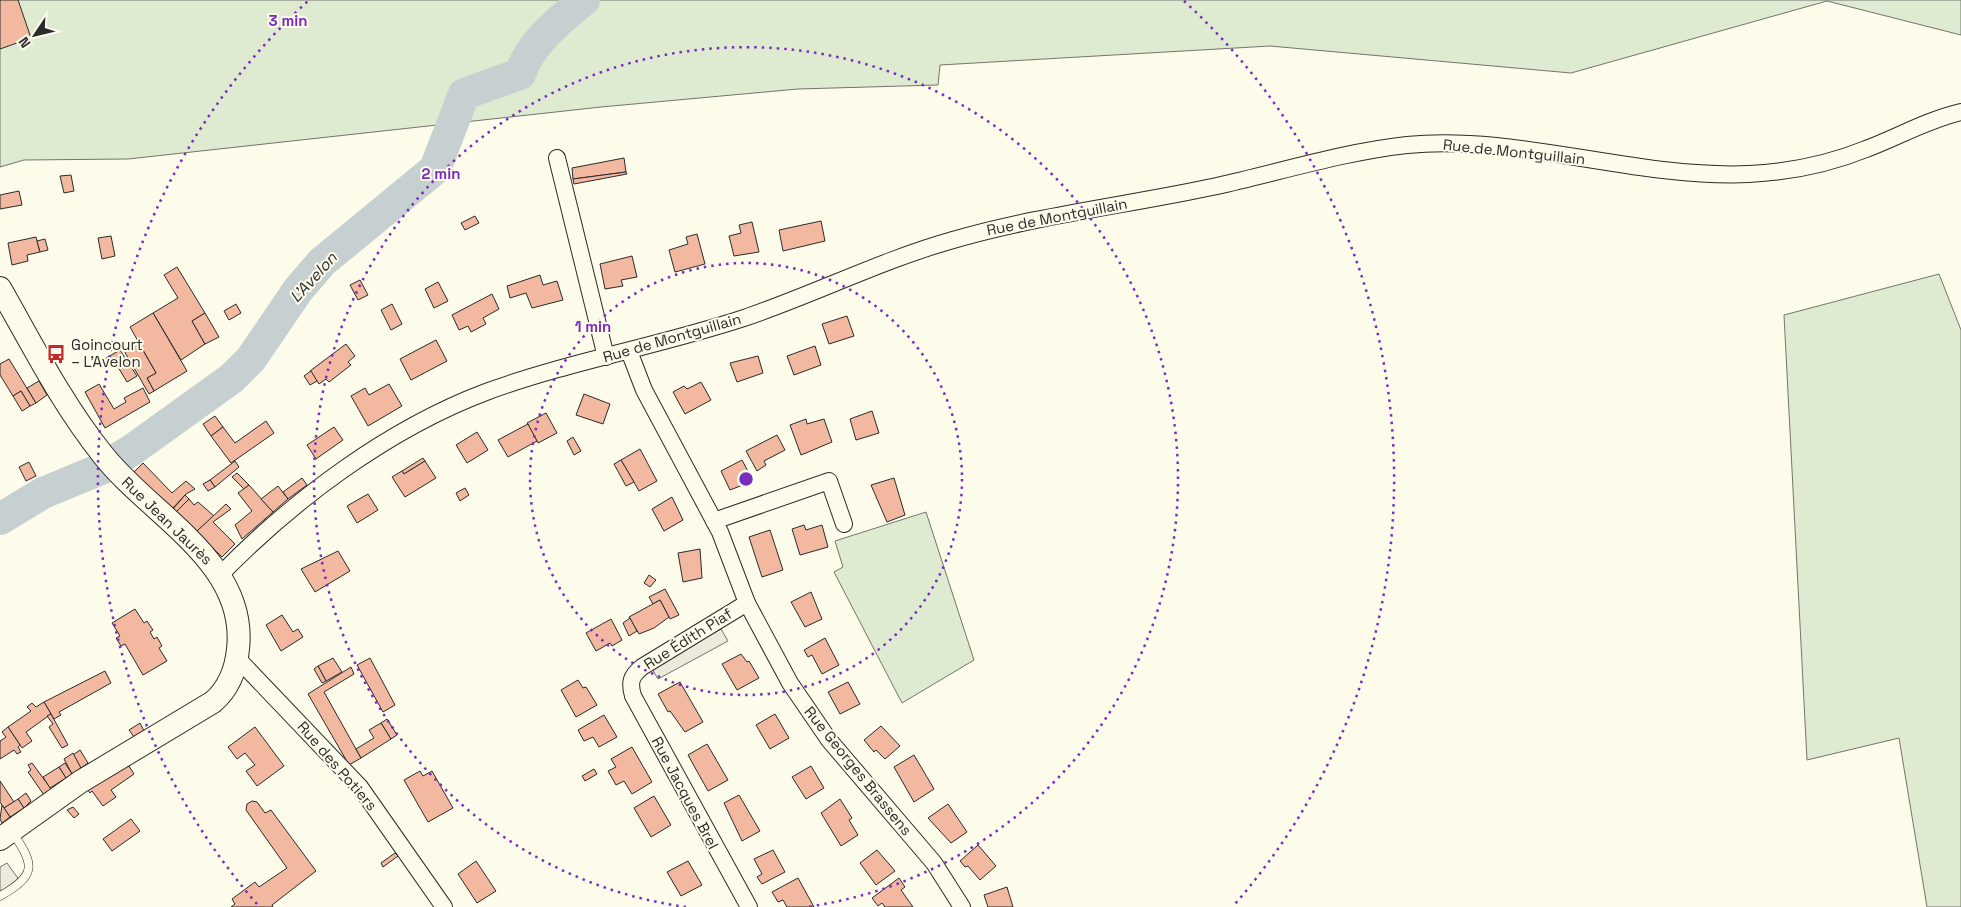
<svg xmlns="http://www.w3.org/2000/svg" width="1961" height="907" viewBox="0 0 1961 907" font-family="'Space Grotesk',sans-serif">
	<rect width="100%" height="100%" fill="#fdfbea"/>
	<g fill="#deebd1" stroke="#74746e">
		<path d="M0,0H1961V35L1827,1L1571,73L1270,46L940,65L938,85L798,89L601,107L128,159L24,160L0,167Z"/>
		<path d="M1939,274L1961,330V907H1927L1899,738L1807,760L1784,315Z"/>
		<path d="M926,512L974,660L902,703L834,572L843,567L835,541Z"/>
	</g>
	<g fill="#eceadb" stroke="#74746e">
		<path d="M721,629L728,641L658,679L651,667Z"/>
		<path d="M7,863L20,881L0,896V867Z"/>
	</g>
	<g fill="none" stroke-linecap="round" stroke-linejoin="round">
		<path stroke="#c7d0d0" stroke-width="32" d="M0,519L43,493L101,469L132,450L232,378L251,359L298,290L322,262L435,169L464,94L520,74C530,43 560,20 584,0"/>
	</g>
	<g fill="#f2b8a0" stroke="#2b2b2b">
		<path d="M0,0H18L31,38L0,49Z"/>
		<path d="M624,158L626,172L573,179L572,168Z"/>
		<path d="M626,172L627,174L574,184L573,179Z"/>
		<path d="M71,175L74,191L64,193L60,176Z"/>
		<path d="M19,191L22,205L0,209V195Z"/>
		<path d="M475,216L479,223L465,230L461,223Z"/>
		<path d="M821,221L825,241L783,251L779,230Z"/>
		<path d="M752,222L759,252L734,256L729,236L741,233L739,225Z"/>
		<path d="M697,234L705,264L675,272L669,250L688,244L686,237Z"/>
		<path d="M111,236L115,256L102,259L98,238Z"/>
		<path d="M36,237L40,252L27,255L28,261L12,265L8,243Z"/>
		<path d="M45,239L48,250L40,252L37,241Z"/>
		<path d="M632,256L637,277L621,280L623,286L605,289L600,264Z"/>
		<path d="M177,267L205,313L192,321L205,344L181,360L153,313L178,298L164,275Z"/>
		<path d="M540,275L543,285L557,281L563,300L532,308L526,293L510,298L507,286Z"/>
		<path d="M360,280L368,295L358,300L350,285Z"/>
		<path d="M438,282L448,301L434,308L425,289Z"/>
		<path d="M492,294L499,309L483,318L486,324L471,332L468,326L459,330L452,315Z"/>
		<path d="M236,304L241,313L229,320L224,311Z"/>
		<path d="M392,304L402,324L391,330L381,310Z"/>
		<path d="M153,313L187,371L154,391L147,378L156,373L130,327Z"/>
		<path d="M205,313L219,337L205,344L192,321Z"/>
		<path d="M847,316L854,336L829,344L822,324Z"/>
		<path d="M137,340L156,373L147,378L154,391L149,394L123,349Z"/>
		<path d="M436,340L447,361L411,380L400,359Z"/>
		<path d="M346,344L355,356L348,362L351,365L329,382L326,379L319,384L310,371Z"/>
		<path d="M815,346L821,365L794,375L787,356Z"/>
		<path d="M120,350L137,376L127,382L115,362L110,365L106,358Z"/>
		<path d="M758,356L763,373L737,382L730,363Z"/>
		<path d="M9,359L36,403L30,406L21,391L13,396L0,375V364Z"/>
		<path d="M311,371L317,381L310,385L304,376Z"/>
		<path d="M39,381L47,395L36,403L27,388Z"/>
		<path d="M701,382L711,400L685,414L673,392L684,386L687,389Z"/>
		<path d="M99,384L114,409L126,402L124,398L143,388L150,402L105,428L85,392Z"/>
		<path d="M389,384L402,406L368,426L351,396L365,388L369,395Z"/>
		<path d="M21,391L30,406L22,411L13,396Z"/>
		<path d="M584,394L610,404L603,424L576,415Z"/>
		<path d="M872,411L879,433L856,440L850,419Z"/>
		<path d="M546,413L557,433L538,443L527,423Z"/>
		<path d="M215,416L223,427L211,436L203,424Z"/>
		<path d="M806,419L807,424L824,419L832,442L801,455L790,425Z"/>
		<path d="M266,421L274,433L231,463L211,436L223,427L235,443Z"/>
		<path d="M528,424L537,441L508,457L498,440Z"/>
		<path d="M334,427L343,440L316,459L307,445Z"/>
		<path d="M477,432L488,450L467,463L456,445Z"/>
		<path d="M777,435L785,450L764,461L766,465L757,471L746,451Z"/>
		<path d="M573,437L581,451L574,455L567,441Z"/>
		<path d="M640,449L657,481L639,491L621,460Z"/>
		<path d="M423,458L425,461L404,474L402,471Z"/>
		<path d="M621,460L634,482L626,486L614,464Z"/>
		<path d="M742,460L753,481L730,490L721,471Z"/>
		<path d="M235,461L239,467L215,487L210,480Z"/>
		<path d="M425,461L436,478L405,497L392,477L402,471L404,474Z"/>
		<path d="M29,462L36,476L26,481L19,467Z"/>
		<path d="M143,463L172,493L186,481L195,489L186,494L172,509L133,473Z"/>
		<path d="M237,473L249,485L244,489L232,477Z"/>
		<path d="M302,478L307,485L288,499L283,492Z"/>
		<path d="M894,478L905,515L887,522L871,485Z"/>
		<path d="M210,480L215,487L208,491L203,484Z"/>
		<path d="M249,485L273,512L242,539L235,525L252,511L238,493Z"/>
		<path d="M278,486L288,499L273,512L261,499Z"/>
		<path d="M465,488L469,495L460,501L456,493Z"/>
		<path d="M368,494L378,510L357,523L347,506Z"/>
		<path d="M185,495L189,499L176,512L173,509Z"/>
		<path d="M672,497L683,520L664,531L652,509Z"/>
		<path d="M189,499L194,505L198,502L214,516L196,532L176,512Z"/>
		<path d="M226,504L231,509L213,522L235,544L222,557L196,532Z"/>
		<path d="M804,525L806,530L822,525L828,547L800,555L792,529Z"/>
		<path d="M770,530L783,570L762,577L749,537Z"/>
		<path d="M700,549L702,578L683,582L678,553Z"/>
		<path d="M338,551L350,571L315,592L301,569Z"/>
		<path d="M649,575L656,580L650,587L644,583Z"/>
		<path d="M665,589L679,615L670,619L660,600L653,604L649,597Z"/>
		<path d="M811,592L822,619L805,627L791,602Z"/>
		<path d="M660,600L669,617L654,628L639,634L629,617Z"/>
		<path d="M135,609L144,623L147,621L153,630L150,632L154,639L157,637L162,646L159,648L167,661L143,675L125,644L121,646L116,638L120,636L112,623Z"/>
		<path d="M282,615L293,632L298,629L303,637L281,651L266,625Z"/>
		<path d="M630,618L637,631L629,636L623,623Z"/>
		<path d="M611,619L622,640L612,646L610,643L596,651L586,633Z"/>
		<path d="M825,638L839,665L822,674L812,655L808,657L804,650Z"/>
		<path d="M741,654L747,662L749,661L759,678L737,690L722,664Z"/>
		<path d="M333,658L342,672L326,681L318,666Z"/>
		<path d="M370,658L395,705L383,712L357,665Z"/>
		<path d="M318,666L326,681L322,683L314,669Z"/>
		<path d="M351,667L354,674L324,692L361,758L349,765L308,694Z"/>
		<path d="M105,671L111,683L59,712L61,715L54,719L44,702Z"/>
		<path d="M578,680L583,688L586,687L597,705L576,717L561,690Z"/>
		<path d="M680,682L703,722L685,732L670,711L668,712L658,694Z"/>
		<path d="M848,682L860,704L840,714L828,692Z"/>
		<path d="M44,702L51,714L26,732L32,741L22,748L8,727L31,711L27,707L32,703L36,707Z"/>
		<path d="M51,714L68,745L62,748L49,727L53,724L47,716Z"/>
		<path d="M775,714L789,738L770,749L756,725Z"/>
		<path d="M604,715L617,737L599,747L593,737L584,741L578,730Z"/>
		<path d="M387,719L397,735L391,739L381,723Z"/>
		<path d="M140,723L144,731L134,737L129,730Z"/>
		<path d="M381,723L391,739L361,758L356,749L374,738L369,730Z"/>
		<path d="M881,726L900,746L885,759L876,750L874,752L864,740Z"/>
		<path d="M8,727L20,745L18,747L21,752L17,754L14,750L0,759V741L6,737L2,732Z"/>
		<path d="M255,727L284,766L257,786L246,771L255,765L245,753L237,759L228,747Z"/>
		<path d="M707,744L728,780L708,791L688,755Z"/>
		<path d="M632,747L652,782L632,794L624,781L616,785L608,771L616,767L611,759Z"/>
		<path d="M80,750L88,763L81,768L73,755Z"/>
		<path d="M73,753L81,768L72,774L64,759Z"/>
		<path d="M914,755L934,789L914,802L894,767Z"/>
		<path d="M32,763L52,790L44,795L28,772L31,770L28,765Z"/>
		<path d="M65,763L72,774L66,778L59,767Z"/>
		<path d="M127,763L134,774L111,790L116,797L103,806L92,791L90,793L87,789Z"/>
		<path d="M811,766L824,788L806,799L792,777Z"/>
		<path d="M59,767L66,778L50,788L43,777Z"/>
		<path d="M594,769L597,774L585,781L582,776Z"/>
		<path d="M420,771L423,776L432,771L453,808L428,822L404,780Z"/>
		<path d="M0,781L14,802L4,808L0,802Z"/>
		<path d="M26,793L31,801L24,808L18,799Z"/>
		<path d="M739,795L760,831L742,841L724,803Z"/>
		<path d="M654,796L671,825L651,837L634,808Z"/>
		<path d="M18,799L24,808L10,817L4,808Z"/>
		<path d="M840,799L852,818L849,820L858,835L841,846L821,813Z"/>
		<path d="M252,801L257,802L265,813L271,810L316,871L272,905L273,907H231L235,904L232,899L255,882L259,887L287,868L246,810L247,804Z"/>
		<path d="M948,804L967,832L951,843L928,818Z"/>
		<path d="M2,805L10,817L2,823L0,819Z"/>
		<path d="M73,807L79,814L74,818L67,810Z"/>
		<path d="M131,819L140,831L112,851L103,839Z"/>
		<path d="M978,845L996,866L980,880L968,866L965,867L960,861Z"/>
		<path d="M773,850L785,872L762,884L757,877L762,874L754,859Z"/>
		<path d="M877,850L895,871L876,885L860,863Z"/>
		<path d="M395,853L398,856L383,867L381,863Z"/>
		<path d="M476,861L496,891L477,903L458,874Z"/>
		<path d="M688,861L702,885L681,896L667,872Z"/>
		<path d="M798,878L814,907H787L783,900L778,902L772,892Z"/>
		<path d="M899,878L905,887L901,890L913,907H885L882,903L878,906L872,898Z"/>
		<path d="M1007,887L1013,907H988L984,895Z"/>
	</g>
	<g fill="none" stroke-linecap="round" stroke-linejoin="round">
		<g stroke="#2b2b2b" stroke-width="9">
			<path id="lane" d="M0,896C37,875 35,865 12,832"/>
		</g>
		<g stroke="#2b2b2b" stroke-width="18">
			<g id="street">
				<path d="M557,158L606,357"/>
				<path d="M629,351L644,390L720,532L747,603L790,683L829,740L934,863L962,907"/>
				<path d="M714,521L829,481L844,524"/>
				<path d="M220,575C293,500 388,429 486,392C570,361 659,346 744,318C815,294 882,260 953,240C1039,215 1129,205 1217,186C1280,172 1343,152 1407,145C1519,134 1635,179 1749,174C1789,172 1829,164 1866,149C1898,137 1927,120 1961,112"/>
				<path d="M747,603L642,667C631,676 629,682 633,696L749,907"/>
				<path d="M237,658L360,787L444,907"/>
			</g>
		</g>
		<g stroke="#2b2b2b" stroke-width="24">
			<path id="secondary" d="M0,288C32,344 62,404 103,455C150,515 248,562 238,649C236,670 228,689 213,702L80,782L0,839"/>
		</g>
		<use href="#lane" stroke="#fdfbea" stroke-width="8"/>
		<use href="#street" stroke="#fdfbea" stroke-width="16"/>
		<use href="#secondary" stroke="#fdfbea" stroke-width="22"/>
	</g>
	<g fill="none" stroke="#7b2cbf" stroke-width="2.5" stroke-dasharray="2.5 5">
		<circle cx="746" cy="479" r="216"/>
		<path d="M686 907A432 432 0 1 1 806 907"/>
		<path d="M257 904A648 648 0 0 1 308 1M1184 1A648 648 0 0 1 1235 904"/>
	</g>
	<defs>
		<g id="bus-bare" transform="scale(1.5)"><path d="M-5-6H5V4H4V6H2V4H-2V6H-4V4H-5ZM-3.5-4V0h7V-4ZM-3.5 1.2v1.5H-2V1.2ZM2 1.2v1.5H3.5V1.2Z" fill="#c62828" stroke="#fdfbea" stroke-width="2.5" paint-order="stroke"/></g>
	</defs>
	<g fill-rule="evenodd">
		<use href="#bus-bare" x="56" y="354"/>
	</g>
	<g text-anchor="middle" stroke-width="4" stroke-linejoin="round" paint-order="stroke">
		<g font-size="15" fill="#2b2b2b" stroke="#fdfbea">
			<text transform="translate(1514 152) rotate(6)" y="5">Rue de Montguillain</text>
			<text transform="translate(1057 217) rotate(-11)" y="5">Rue de Montguillain</text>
			<text transform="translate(672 338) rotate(-16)" y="5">Rue de Montguillain</text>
			<text transform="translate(167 521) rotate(44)" y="5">Rue Jean Jaurès</text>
			<text transform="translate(688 639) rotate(-32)" y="5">Rue Édith Piaf</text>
			<text transform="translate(337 766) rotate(49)" y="5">Rue des Potiers</text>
			<text transform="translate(858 771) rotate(51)" y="5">Rue Georges Brassens</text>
			<text transform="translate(685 793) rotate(62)" y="5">Rue Jacques Brel</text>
		</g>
		<g font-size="15" fill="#2b2b2b" stroke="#fdfbea" text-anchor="start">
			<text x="71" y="350">Goincourt<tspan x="71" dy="17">– L'Avelon</tspan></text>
		</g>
		<g font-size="16" font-style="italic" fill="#2b2b2b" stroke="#fdfbea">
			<text transform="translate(313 277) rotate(-48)" y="6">L'Avelon</text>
		</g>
	</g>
	<circle cx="746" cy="479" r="8" fill="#7b2cbf" stroke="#fdfbea" stroke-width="2.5"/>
	<g font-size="15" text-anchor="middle" font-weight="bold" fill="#7b2cbf" stroke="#fdfbea" stroke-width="4" stroke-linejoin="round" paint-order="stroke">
		<text x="288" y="26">3 min</text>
		<text x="441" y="179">2 min</text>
		<text x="593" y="332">1 min</text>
	</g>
	<g transform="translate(35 35) rotate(235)" stroke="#fdfbea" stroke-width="4" paint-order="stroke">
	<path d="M0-4L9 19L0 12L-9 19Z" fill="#2b2b2b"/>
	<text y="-8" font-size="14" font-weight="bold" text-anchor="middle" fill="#2b2b2b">N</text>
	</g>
</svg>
